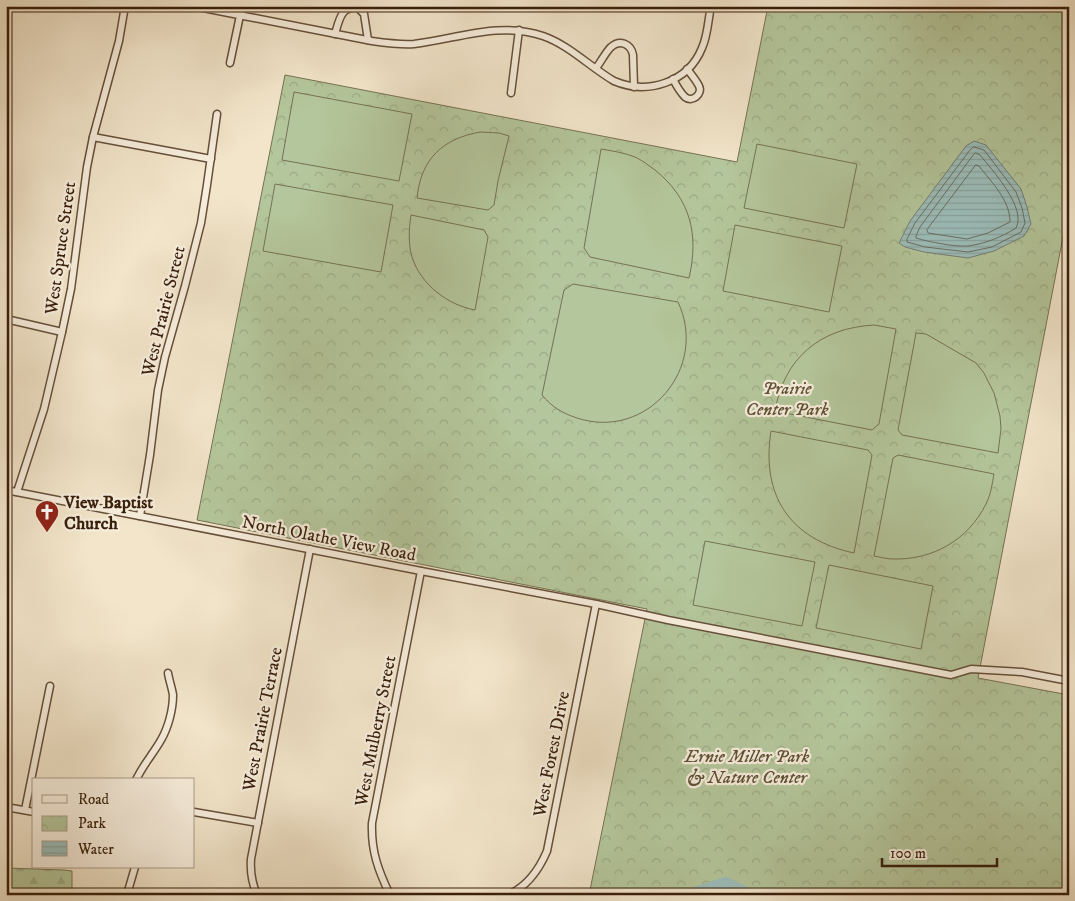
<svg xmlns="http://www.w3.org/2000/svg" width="1075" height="901" viewBox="0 0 1075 901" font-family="'IM FELL DW Pica',serif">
	<defs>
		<pattern id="forest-firs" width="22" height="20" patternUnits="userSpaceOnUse" patternTransform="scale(1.25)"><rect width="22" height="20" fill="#b4c69b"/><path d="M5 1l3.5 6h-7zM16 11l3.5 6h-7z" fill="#9caa84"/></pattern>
		<pattern id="park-crowns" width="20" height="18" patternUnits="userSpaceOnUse" patternTransform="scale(1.25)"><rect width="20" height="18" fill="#b4c69b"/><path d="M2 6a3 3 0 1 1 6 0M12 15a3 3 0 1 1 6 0" fill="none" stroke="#9caa84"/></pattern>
		<pattern id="water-rules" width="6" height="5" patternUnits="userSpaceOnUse" patternTransform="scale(1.25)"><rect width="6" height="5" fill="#9cbebb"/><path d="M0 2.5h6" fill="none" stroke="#87a39f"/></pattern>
	</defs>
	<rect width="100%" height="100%" fill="#f2e5ca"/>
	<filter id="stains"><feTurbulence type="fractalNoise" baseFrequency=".004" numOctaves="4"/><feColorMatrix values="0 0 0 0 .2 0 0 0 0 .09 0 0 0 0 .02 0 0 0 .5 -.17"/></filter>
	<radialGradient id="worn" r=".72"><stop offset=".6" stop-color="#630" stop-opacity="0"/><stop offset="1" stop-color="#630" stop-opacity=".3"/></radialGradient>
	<path fill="url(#forest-firs)" stroke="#767253" d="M6,868L64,870L72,871V895H6Z"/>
	<path fill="url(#park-crowns)" stroke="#767253" d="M768,6H1069V206L978,678L1069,695V895H589L647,609L197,520L285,75L737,162Z"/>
	<g fill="#b4c69b" stroke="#767253">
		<path d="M294,92L412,114L399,181L282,160Z"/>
		<path d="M480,132L499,133L509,136L498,181L494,205L488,210L417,198C421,159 442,139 480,132Z"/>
		<path d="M757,144L857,164L844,228L744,208Z"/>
		<path d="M601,149C613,151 625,153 635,157C642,160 649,166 655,170C691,199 699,235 689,278L590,257L584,248Z"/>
		<path d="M275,184L393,205L381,272L263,251Z"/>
		<path d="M411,215L484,230L488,237L475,310C448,305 421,285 412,257C408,243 409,229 411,215Z"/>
		<path d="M735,225L842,246L829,312L723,291Z"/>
		<path d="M573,284L678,302C709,368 647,441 577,418C562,413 552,407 542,395L564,290Z"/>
		<path d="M874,325L896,329L879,424L872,430L775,411C784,358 820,328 874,325Z"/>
		<path d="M916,333L926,334L976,363L984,373L994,393L1000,416L1001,429L998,453L902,435L898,430Z"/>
		<path d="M771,431L868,450L872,455L854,553C789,539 761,495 771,431Z"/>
		<path d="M898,455L994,474C992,484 991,494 986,504C968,540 933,560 893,559C887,559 880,557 874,556L893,458Z"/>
		<path d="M705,541L815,562L802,626L693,605Z"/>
		<path d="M829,565L933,586L921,649L816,628Z"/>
	</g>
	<path fill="url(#water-rules)" stroke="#747e75" d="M974,141L986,145L1021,189L1027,207L1031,224L1024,236L994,251L968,258L924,252L905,247L899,243L910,221L966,146Z"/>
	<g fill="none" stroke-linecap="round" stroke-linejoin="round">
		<g stroke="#6a6e63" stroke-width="1">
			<path d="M974,147L984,150L1016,192L1022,208L1025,223L1021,232L992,247L968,252L925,247L907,242V239L915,223L970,150Z"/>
			<path d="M976,153L980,155C992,170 1027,208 1016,228C1002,237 984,244 968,246C955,247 929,242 916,238V236L920,227L974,154Z"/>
			<path d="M976,165L979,166C992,183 1010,200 1010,222L988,233L967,239L928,233L927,230Z"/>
		</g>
		<path stroke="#9cbebb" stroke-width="14" d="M692,895L726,884L748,895"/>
		<g stroke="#66503b" stroke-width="9">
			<g id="minor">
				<path d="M193,6L372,41C386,43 400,45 414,44C457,39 499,21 543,36C569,45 590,67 614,81C647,95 688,83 702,48C708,35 708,20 711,6"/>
				<path d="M335,34C339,21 341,5 358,8L364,14L368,40"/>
				<path d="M230,63L242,6"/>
				<path d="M596,68C601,62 605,53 611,47C620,39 631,44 633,55L634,87"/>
				<path d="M673,79C676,85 680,92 685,97C692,103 703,94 699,86C696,80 691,74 687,69"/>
				<path d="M511,93L519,30"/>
				<path d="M93,137L211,159"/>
				<path d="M6,319L62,332"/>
				<path d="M6,490L421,571L596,604L668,620L951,675L971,669L1022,672L1069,681"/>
				<path d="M17,492L44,409L62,332L71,289L87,167L93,137L119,41L125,6"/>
				<path d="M140,516L150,455L158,390L165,357L185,286L201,223L207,185L217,114"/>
				<path d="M136,780C143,765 153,754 161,740C168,728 173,710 173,695C172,688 169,680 168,673"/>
				<path d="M6,807L34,812"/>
				<path d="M25,810L50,686"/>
				<path d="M194,812L258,823"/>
				<path d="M128,891L135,867"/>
				<path d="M257,895C252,883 250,872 251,859L310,549"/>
				<path d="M390,895C378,870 371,851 372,823L421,571"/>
				<path d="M508,895C528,886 539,870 547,851L596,604"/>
			</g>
		</g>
		<use href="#minor" stroke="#f7eedd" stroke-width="6"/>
	</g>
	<defs>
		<g id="church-pin" transform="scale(1.25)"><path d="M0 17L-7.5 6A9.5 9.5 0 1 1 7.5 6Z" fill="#8f2418" stroke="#f7eedd"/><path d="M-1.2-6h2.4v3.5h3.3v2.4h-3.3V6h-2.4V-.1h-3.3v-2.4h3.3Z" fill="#fff"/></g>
	</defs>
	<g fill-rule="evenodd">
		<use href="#church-pin" x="47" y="512"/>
	</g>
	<g text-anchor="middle" stroke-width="4.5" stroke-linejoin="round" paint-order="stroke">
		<g font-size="18" fill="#381f0b" stroke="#f7eedd">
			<text transform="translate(60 248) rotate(-82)" y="6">West Spruce Street</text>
			<text transform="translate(163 311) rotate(-76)" y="6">West Prairie Street</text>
			<text transform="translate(329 538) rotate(11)" y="6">North Olathe View Road</text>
			<text transform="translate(262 719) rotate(-79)" y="6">West Prairie Terrace</text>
			<text transform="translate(375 731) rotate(-79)" y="6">West Mulberry Street</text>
			<text transform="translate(551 754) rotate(-79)" y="6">West Forest Drive</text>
		</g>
		<g font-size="18" font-style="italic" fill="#5d5136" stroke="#f7eedd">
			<text x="787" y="394">Prairie<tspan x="787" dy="21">Center Park</tspan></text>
			<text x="747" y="762">Ernie Miller Park<tspan x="747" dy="21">&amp; Nature Center</tspan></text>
		</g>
		<g font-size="18" font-weight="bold" fill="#381f0b" stroke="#f7eedd" text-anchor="start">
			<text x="64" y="508">View Baptist<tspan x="64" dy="21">Church</tspan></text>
		</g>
	</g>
	<rect width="1075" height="901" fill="none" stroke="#f2e5ca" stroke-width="25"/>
	<rect x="8" y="8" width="1060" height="886" fill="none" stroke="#381f0b" stroke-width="2.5"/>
	<rect x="12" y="12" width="1050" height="876" fill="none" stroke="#381f0b"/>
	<rect x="32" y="778" width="162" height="90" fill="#f7eedd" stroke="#ab9b89"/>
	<rect x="42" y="795" width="25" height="8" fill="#f7eedd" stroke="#ab9b89"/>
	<text x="78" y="804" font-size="15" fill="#381f0b">Road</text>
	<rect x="42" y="816" width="25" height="15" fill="url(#park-crowns)" stroke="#ab9b89"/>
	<text x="78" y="828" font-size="15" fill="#381f0b">Park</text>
	<rect x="42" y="841" width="25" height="15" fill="url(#water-rules)" stroke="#ab9b89"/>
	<text x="78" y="854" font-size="15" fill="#381f0b">Water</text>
	<path d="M882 858v8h115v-8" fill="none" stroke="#381f0b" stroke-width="2.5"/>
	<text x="890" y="858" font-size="15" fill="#381f0b" stroke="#f7eedd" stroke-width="4" paint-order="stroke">100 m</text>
	<rect width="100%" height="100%" filter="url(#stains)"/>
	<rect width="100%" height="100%" fill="url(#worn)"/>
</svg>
